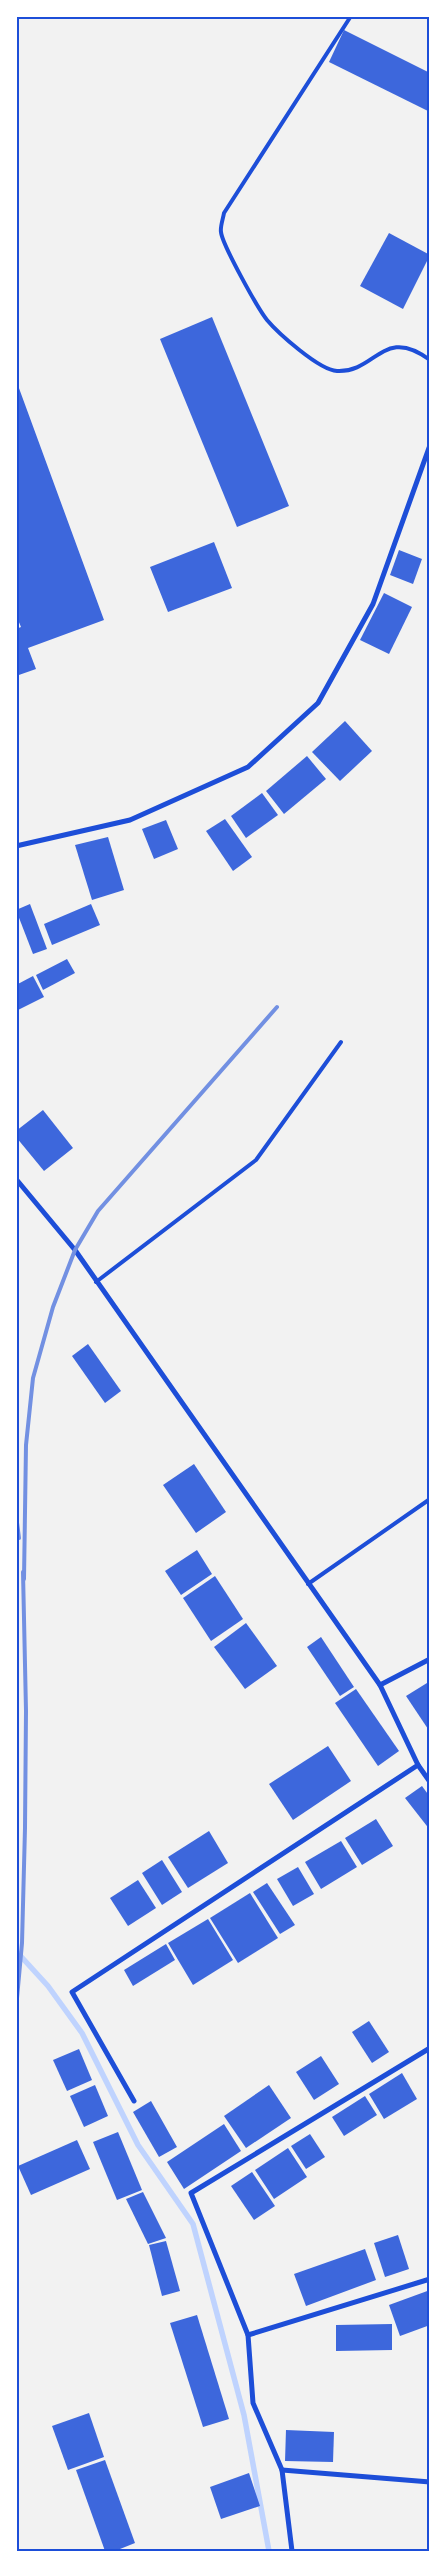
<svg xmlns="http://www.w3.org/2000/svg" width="446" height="2567" viewBox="0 0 446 2567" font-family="'Sofia Sans Condensed',sans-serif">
	<rect width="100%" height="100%" fill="#f2f2f2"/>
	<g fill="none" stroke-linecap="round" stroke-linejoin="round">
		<path stroke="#bfd3fe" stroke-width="5.5" d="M16,1951L48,1986L82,2033L138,2145L193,2224L244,2415L269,2551"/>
	</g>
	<g fill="#3d67dc">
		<path d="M344,30L430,73V112L329,62Z"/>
		<path d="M389,233L430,255L403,309L360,286Z"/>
		<path d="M212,317L289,506L237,527L160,339Z"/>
		<path d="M16,380L104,620L28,648L36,669L16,676V629L21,627L16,615Z"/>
		<path d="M214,542L232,588L168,612L150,567Z"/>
		<path d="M399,550L422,559L413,584L390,575Z"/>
		<path d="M384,593L412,607L389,654L360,640Z"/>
		<path d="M345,721L372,751L340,781L312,752Z"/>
		<path d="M307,756L326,779L284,814L266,791Z"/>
		<path d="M262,793L278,815L246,838L231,816Z"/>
		<path d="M225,819L252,857L233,871L206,831Z"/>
		<path d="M166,820L178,849L154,859L142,829Z"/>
		<path d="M108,837L124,890L92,900L75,845Z"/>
		<path d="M30,904L47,949L33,954L16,910Z"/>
		<path d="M91,904L100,925L52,945L44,924Z"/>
		<path d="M67,959L75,973L43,990L36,975Z"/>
		<path d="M33,976L44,997L16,1011V985Z"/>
		<path d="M43,1110L73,1148L44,1171L16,1137V1131Z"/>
		<path d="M88,1344L121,1391L105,1403L72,1356Z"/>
		<path d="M194,1464L226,1512L196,1533L163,1485Z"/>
		<path d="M197,1550L212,1574L181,1595L165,1571Z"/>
		<path d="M215,1576L243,1619L211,1641L183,1598Z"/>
		<path d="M246,1623L277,1666L245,1689L214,1647Z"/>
		<path d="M321,1637L354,1687L340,1696L307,1647Z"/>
		<path d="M427,1683L430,1688V1732L406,1696Z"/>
		<path d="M356,1689L399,1751L378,1766L335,1703Z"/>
		<path d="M328,1746L351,1781L293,1820L269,1784Z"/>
		<path d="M422,1786L430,1797V1830L405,1798Z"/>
		<path d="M376,1819L393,1846L362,1865L345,1838Z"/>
		<path d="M209,1831L228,1863L188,1888L168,1857Z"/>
		<path d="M341,1841L357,1867L321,1889L305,1862Z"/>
		<path d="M162,1860L182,1892L162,1905L142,1873Z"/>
		<path d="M298,1867L314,1894L293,1906L277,1879Z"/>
		<path d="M138,1880L156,1908L128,1926L110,1898Z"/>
		<path d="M267,1883L295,1925L280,1934L253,1892Z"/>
		<path d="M250,1893L278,1938L238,1963L210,1918Z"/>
		<path d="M208,1919L233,1960L193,1985L168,1943Z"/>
		<path d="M166,1944L175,1960L133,1986L124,1970Z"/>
		<path d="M369,2021L389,2052L372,2063L352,2032Z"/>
		<path d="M79,2049L92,2080L67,2091L53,2060Z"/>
		<path d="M321,2056L339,2084L314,2100L296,2072Z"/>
		<path d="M402,2073L417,2099L384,2119L369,2094Z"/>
		<path d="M95,2085L108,2116L84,2127L70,2096Z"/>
		<path d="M269,2085L291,2118L246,2148L224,2116Z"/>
		<path d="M365,2096L377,2115L344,2136L332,2117Z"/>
		<path d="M151,2101L177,2147L159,2157L133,2112Z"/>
		<path d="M224,2124L241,2151L184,2189L167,2162Z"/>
		<path d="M118,2132L142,2190L117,2200L93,2142Z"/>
		<path d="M310,2134L325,2157L306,2169L291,2146Z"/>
		<path d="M77,2140L90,2169L31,2195L18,2166Z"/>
		<path d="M288,2148L307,2177L274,2199L255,2170Z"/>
		<path d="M252,2172L275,2206L254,2220L231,2186Z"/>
		<path d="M143,2192L166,2238L148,2244L126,2199Z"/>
		<path d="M398,2235L409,2269L385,2277L374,2243Z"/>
		<path d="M166,2241L180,2291L162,2296L149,2245Z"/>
		<path d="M365,2249L376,2280L306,2306L294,2274Z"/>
		<path d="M430,2290V2325L400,2336L389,2305Z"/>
		<path d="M197,2315L229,2419L203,2427L170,2323Z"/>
		<path d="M392,2324V2350L336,2351V2325Z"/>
		<path d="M89,2413L104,2457L68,2470L52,2426Z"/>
		<path d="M286,2430L334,2432L333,2462L285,2461Z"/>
		<path d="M105,2460L135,2543L115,2551H105L76,2470Z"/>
		<path d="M249,2473L260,2506L221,2519L210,2487Z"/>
	</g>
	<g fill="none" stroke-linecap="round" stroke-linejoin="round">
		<g stroke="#1d4ed8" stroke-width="4">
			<path d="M351,16L224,213C223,219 220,227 221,232C222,244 258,309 267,320C278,333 319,370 337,371C376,373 383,325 430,360"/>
			<path d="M96,1282L256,1160L341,1042"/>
			<path d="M308,1584L430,1499"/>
		</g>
		<g stroke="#1d4ed8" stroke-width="5">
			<path d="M16,846L130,820L248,767L318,703L373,604L430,445"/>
			<path d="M16,1179L75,1250L380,1685L418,1765L430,1782"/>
			<path d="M380,1685L430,1659"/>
			<path d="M134,2101L72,1992L418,1765"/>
			<path d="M248,2335L430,2279"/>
			<path d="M282,2470L430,2482"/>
			<path d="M292,2551L282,2470L253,2403L248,2335L191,2193L430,2048"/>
		</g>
		<g stroke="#7290e2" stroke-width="4">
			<path d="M16,1515L19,1538"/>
			<path d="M24,1579L26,1445L33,1378L53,1307L75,1250L98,1211L277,1007"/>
			<path d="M16,2009L22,1943L25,1828L26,1711L23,1572"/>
		</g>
	</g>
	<rect width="446" height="2567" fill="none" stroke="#ffffff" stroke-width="35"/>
	<rect x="18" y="18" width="410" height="2532" fill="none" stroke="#1d4ed8" stroke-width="2"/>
</svg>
